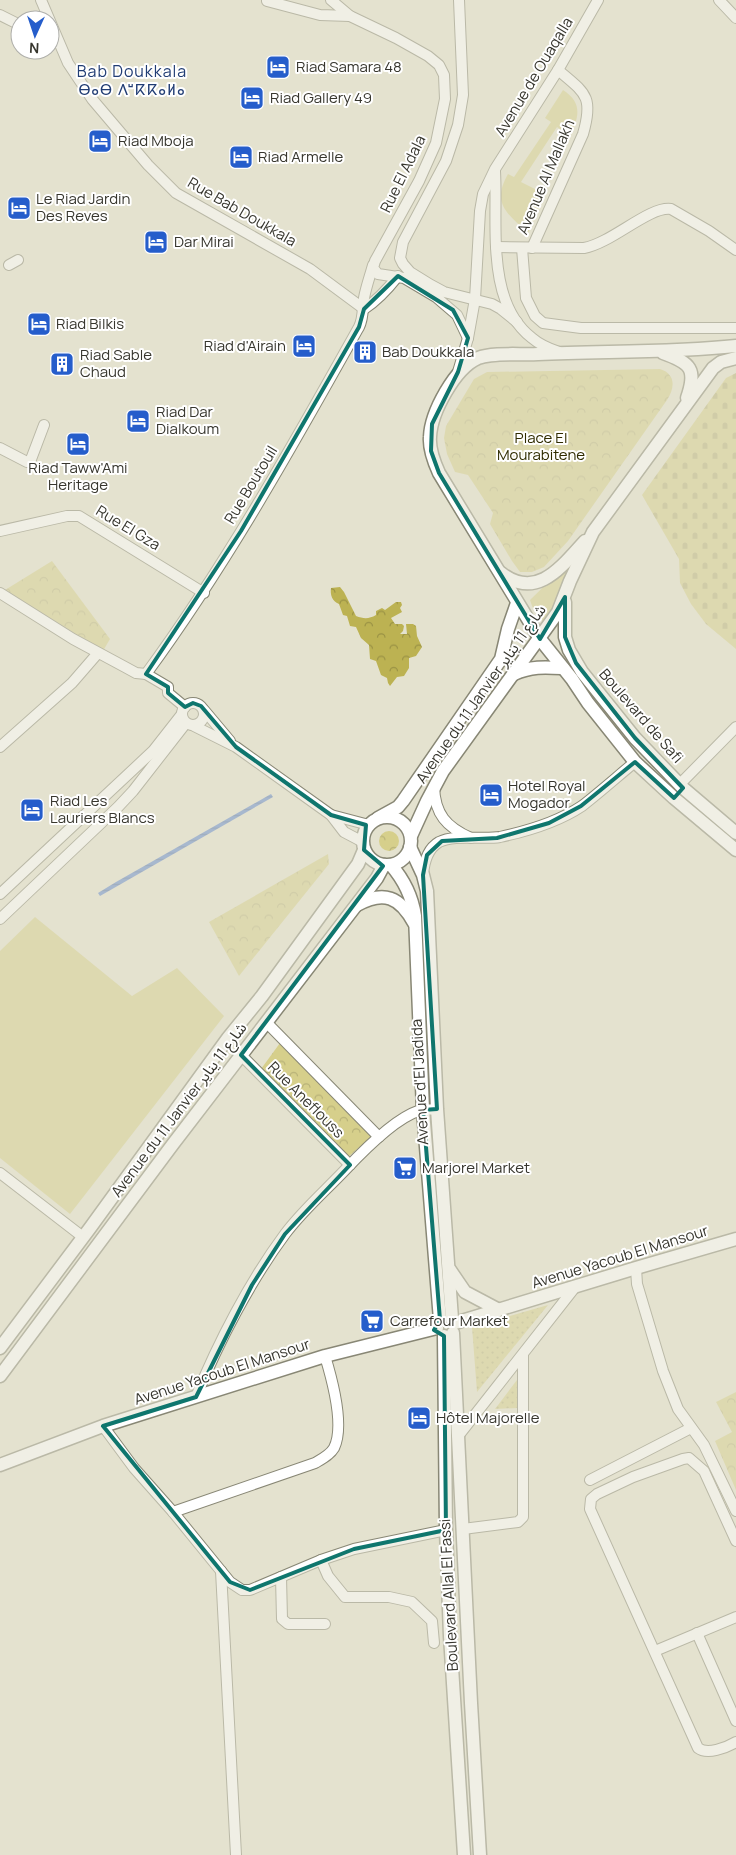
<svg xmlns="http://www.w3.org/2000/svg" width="736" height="1855" viewBox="0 0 736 1855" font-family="Manrope,'Noto Sans Arabic','Noto Sans Tifinagh',sans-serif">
	<defs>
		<pattern id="forest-crowns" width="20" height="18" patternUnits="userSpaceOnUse" patternTransform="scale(1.25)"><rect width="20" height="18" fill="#bcb252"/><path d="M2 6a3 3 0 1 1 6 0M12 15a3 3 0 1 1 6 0" fill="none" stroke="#9a9244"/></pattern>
		<pattern id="cemetery-stones" width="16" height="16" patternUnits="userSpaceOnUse" patternTransform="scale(1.25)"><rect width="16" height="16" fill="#d6cf8b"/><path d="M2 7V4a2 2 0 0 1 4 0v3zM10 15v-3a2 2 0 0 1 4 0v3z" fill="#b8b278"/></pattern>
		<pattern id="park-crowns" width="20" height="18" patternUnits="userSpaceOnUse" patternTransform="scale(1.25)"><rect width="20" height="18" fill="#d6cf8b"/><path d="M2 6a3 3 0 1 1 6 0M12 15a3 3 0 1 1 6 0" fill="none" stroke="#b8b278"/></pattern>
		<pattern id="garden-dots" width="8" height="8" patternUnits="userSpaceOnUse" patternTransform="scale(1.25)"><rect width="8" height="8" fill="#d6cf8b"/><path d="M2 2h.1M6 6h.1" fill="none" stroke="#b8b278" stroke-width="1.8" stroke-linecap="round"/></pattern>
		<pattern id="water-rules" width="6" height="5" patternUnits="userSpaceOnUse" patternTransform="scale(1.25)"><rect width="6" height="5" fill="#5e85cd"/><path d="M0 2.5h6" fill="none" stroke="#4e6ea7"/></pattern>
	</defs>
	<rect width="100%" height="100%" fill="#e4e2cf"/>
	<g fill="#d6cf8b">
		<path d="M563,90C583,103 579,117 570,136L557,127L521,182L545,194L528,233C507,213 491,204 508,174L514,177L551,122L545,118Z"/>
		<path d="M580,551L553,611L543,623L532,606L530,600Z"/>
		<path d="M35,917L132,996L177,968L224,1016L70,1214L0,1158V951Z"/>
	</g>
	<path fill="url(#forest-crowns)" d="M340,587L344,592L356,616C364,619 369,619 376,615V611L382,608L385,610L396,602H401L402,605L400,608L402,612L391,618L395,624H402L404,626L403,631L400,634H407L406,624H413L416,626L417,636L422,647L416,656L409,658V668L404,676L397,677L390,686L388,683L387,678L381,675L376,661L370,659L369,645L361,638L356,627L350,626L347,616L343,615L339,604C332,601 330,595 331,588Z"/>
	<path fill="url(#cemetery-stones)" d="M736,373V649L706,624L691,604L680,583L679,559L642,495L726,378Z"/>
	<g fill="url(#park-crowns)">
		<path d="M660,369C676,374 675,388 667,400L568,541L544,567L532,572H520L512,561L490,524L493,513L468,475L455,472L447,454L444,438L446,426L474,379L487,372Z"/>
		<path d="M52,561L110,639L103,651L5,590Z"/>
		<circle cx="389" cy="841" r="10"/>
		<path d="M328,854L329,864L239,976L209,922Z"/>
		<path d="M280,1043L372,1136L348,1157L261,1069Z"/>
		<path d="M736,1392V1490L715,1441L732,1432L716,1402Z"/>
	</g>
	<g fill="url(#garden-dots)">
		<path d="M548,1305L477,1392L472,1327Z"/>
		<path d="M520,1376L518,1408L495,1409Z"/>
	</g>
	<path fill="url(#water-rules)" d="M271,794L273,797L100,896L98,893L116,882Z"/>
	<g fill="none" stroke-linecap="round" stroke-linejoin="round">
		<g stroke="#888775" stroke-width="12">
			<g id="minor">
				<path d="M41,0L68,63L92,99L148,165L176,193L310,269L364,309C378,300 387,290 398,276"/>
				<path d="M331,0L350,16L396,38L428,56L439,65L444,75L445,99L436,143L419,181L375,261L373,268L378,274L404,278L436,297L457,315L468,338"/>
				<path d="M459,0L463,95L458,125L446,161L403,242L400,258L403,264L410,272L431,285L444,292L492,304L501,309L517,322"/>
				<path d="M719,0L736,18"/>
				<path d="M267,1L320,15L350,16"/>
				<path d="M0,15L20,25"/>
				<path d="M495,171C498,223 485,302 532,338C540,345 550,349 559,352"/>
				<path d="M496,247L584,248C612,243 649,206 671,209L709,231L736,250"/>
				<path d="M522,248L526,298L535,316L543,323L581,328H736"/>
				<path d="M532,248L583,134C594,96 585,93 558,70"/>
				<path d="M9,265L18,260"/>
				<path d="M458,372L468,338L475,299L480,211L483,194L495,169L558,70L598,0"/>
				<path d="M0,448L27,462H30L44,425"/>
				<path d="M0,531L67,516H79L204,593"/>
				<path d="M0,593L73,639L125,667L136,673L146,674L168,687V693L185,707"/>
				<path d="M146,674C226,565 293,445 359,327C364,317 362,308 364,298C366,287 370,276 373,265"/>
				<circle cx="193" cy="714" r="11"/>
				<path d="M204,710L230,741"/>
				<path d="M194,726L236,747L331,815L344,832L363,842"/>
				<path d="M0,747L72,683L98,653"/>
				<path d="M680,784L736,727"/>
				<path d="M434,787C435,814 446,827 471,838"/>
				<path d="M331,815L369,825"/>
				<path d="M423,875C424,862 427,849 439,842C455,834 482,840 500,837C528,831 558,822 582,806C600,792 618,776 635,762"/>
				<path d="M0,894L153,751L182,714"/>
				<path d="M0,919L118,807L133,791L186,723"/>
				<path d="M266,1022L379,1137"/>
				<path d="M241,1055L350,1165"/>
				<path d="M0,1173L83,1237"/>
				<path d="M636,1268L637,1284L663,1371L678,1409L704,1445L736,1511"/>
				<path d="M196,1397C218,1343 250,1281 285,1234C302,1211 325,1191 345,1170C362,1152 394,1119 418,1111C424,1109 431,1110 437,1109"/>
				<path d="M103,1426L134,1468L173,1512L230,1582L242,1590H250L321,1560L354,1549L446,1530"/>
				<path d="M459,1435L576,1286"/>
				<path d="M590,1480L691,1428"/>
				<path d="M173,1512L315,1463C322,1459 330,1455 334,1448C345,1426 332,1379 325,1356"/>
				<path d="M463,1529L518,1522L523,1517V1355"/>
				<path d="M736,1541L704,1471L689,1458L683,1459L633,1477L597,1494L591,1499L590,1509L698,1748C707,1755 726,1748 736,1742"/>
				<path d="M321,1560L328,1576L345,1597H389L412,1602L432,1621L434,1643"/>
				<path d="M221,1571L236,1855"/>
				<path d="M281,1577L282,1619L288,1624H325"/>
				<path d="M697,1633L736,1721"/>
				<path d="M655,1651L736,1617"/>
			</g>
		</g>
		<g stroke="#888775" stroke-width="15">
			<g id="major">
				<path d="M736,346C670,353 604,351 538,354C521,355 493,352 478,358C455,368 431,412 430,437C429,449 434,462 439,473L540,639L572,679L588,703L635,762L674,798L736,850"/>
				<path d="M663,353C691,363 697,369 687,398"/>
				<path d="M501,573C537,601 562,566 585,541"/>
				<path d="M565,602V637L569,650L582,672L635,738L683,788L736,833"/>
				<path d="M514,674C531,666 545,667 563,668"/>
				<circle cx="387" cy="841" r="24"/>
				<path d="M378,818L398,807L403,801L501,659L508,629L517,603"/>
				<path d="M411,836L427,801L443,771L558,612L570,581L593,532L713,368L721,362L736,358"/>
				<path d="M410,847L423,875L427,891L437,1109L452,1319"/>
				<path d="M391,865C404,880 412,896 415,916L423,1110L440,1320"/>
				<path d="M357,905C384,890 400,897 414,923"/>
				<path d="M450,1270L465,1292L499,1310"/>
				<path d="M455,1323L636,1268L736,1239"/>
				<path d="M453,1333L471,1703L480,1855"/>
				<path d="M444,1336L446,1530L450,1636L464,1855"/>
				<path d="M0,1348L90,1228L228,1038L262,996L358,864L364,850"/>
				<path d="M0,1376L173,1144L377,878L384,865"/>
				<path d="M0,1465L103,1426L325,1356L437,1328"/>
			</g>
		</g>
		<use href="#minor" stroke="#fff" stroke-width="10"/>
		<use href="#major" stroke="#fff" stroke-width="12"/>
	</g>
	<path d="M0 0H736V1855H0ZM398,276L453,310L468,338L458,372L432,424L431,451L439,473L540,639L565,597V637L576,663L635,738L683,788L674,798L635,762L581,806L549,823L497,838L442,841L427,855L423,875L437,1109L423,1110L440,1320L434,1330L444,1336L446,1530L354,1549L250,1590L230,1582L103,1426L196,1397L252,1285L285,1234L350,1165L241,1055L383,866L364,850L366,825L331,815L236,747L201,706L193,703L185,707L168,693V687L146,674L241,531L359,327L364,309Z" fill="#e4e2cf" fill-opacity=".55" fill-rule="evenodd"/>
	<path fill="none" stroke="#0f766e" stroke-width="4" stroke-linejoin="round" d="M398,276L453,310L468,338L458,372L432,424L431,451L439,473L540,639L565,597V637L576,663L635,738L683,788L674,798L635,762L581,806L549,823L497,838L442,841L427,855L423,875L437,1109L423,1110L440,1320L434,1330L444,1336L446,1530L354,1549L250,1590L230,1582L103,1426L196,1397L252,1285L285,1234L350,1165L241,1055L383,866L364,850L366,825L331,815L236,747L201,706L193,703L185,707L168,693V687L146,674L241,531L359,327L364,309Z"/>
	<defs>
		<g id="hotel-square" transform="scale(1.25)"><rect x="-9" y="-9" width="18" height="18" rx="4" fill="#255dcb" stroke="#fff"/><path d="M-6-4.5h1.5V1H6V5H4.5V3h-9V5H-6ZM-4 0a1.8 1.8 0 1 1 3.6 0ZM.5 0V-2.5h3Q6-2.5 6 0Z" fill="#fff"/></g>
		<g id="building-square" transform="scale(1.25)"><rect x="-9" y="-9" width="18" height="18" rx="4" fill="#255dcb" stroke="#fff"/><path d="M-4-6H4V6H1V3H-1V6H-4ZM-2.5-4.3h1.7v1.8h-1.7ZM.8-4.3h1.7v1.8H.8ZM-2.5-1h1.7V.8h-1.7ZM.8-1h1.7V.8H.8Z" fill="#fff"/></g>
		<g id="supermarket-square" transform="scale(1.25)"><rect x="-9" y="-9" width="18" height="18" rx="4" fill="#255dcb" stroke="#fff"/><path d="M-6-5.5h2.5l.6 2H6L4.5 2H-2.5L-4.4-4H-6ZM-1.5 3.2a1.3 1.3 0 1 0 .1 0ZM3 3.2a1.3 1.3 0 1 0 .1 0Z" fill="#fff"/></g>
	</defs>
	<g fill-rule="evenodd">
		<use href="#hotel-square" x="278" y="67"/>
		<use href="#hotel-square" x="252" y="98"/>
		<use href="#hotel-square" x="100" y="141"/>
		<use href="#hotel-square" x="241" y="157"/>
		<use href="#hotel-square" x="19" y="208"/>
		<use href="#hotel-square" x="156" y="242"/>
		<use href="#hotel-square" x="39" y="324"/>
		<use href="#hotel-square" x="304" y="346"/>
		<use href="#building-square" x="365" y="352"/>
		<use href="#building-square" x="62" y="364"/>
		<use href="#hotel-square" x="138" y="421"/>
		<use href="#hotel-square" x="78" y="444"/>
		<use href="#hotel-square" x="491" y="795"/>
		<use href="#hotel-square" x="32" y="810"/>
		<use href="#supermarket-square" x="405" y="1168"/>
		<use href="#supermarket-square" x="372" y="1321"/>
		<use href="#hotel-square" x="419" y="1418"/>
	</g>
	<g text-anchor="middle" stroke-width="4" stroke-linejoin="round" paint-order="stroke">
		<g font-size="15" fill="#37362e" stroke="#fff" text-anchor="start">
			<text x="296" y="72">Riad Samara 48</text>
			<text x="270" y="103">Riad Gallery 49</text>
			<text x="118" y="146">Riad Mboja</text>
			<text x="258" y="162">Riad Armelle</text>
			<text x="36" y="204">Le Riad Jardin<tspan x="36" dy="17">Des Reves</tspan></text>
			<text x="174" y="247">Dar Mirai</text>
			<text x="56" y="329">Riad Bilkis</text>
			<text x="286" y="351" text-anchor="end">Riad d'Airain</text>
			<text x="382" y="357">Bab Doukkala</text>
			<text x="80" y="360">Riad Sable<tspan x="80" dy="17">Chaud</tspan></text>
			<text x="156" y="417">Riad Dar<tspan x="156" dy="17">Dialkoum</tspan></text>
			<text x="78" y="473" text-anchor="middle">Riad Taww'Ami<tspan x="78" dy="17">Heritage</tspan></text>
			<text x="508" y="791">Hotel Royal<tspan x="508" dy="17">Mogador</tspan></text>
			<text x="50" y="806">Riad Les<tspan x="50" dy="17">Lauriers Blancs</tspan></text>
			<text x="422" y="1173">Marjorel Market</text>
			<text x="390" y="1326">Carrefour Market</text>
			<text x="436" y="1423">Hôtel Majorelle</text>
		</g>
		<g font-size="15" fill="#37362e" stroke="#fff">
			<text transform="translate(534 77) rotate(-59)" y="5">Avenue de Ouaqalla</text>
			<text transform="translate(403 174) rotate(-64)" y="5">Rue El Adala</text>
			<text transform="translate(546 177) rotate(-67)" y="5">Avenue Al Mallakh</text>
			<text transform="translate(242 212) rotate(30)" y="5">Rue Bab Doukkala</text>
			<text transform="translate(251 485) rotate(-59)" y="5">Rue Boutouil</text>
			<text transform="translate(128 528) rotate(31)" y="5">Rue El Gza</text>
			<text transform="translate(481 694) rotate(-55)" y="5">Avenue du 11 Janvier شارع 11 يناير</text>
			<text transform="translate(641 716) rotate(49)" y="5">Boulevard de Safi</text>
			<text transform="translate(420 1082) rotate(-93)" y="5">Avenue d'El Jadida</text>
			<text transform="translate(306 1100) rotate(45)" y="5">Rue Aneflouss</text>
			<text transform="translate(179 1110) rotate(-53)" y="5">Avenue du 11 Janvier شارع 11 يناير</text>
			<text transform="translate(620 1257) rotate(-17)" y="5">Avenue Yacoub El Mansour</text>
			<text transform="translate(222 1372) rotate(-18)" y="5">Avenue Yacoub El Mansour</text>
			<text transform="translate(449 1595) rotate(-93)" y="5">Boulevard Allal El Fassi</text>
		</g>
		<g font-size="15" fill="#302c01" stroke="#fff">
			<text x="541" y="443">Place El<tspan x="541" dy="17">Mourabitene</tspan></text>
		</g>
		<g font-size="16" letter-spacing="1" fill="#213d74" stroke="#fff">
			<text x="132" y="77">Bab Doukkala<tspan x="132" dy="18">ⴱⴰⴱ ⴷⵯⴽⴽⴰⵍⴰ</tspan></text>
		</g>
	</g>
	<g transform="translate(35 35) rotate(183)"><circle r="24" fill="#ffffff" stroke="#afafab"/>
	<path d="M0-4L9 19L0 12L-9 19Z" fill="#255dcb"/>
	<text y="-8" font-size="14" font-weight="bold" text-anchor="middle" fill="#37362e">N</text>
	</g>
</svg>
